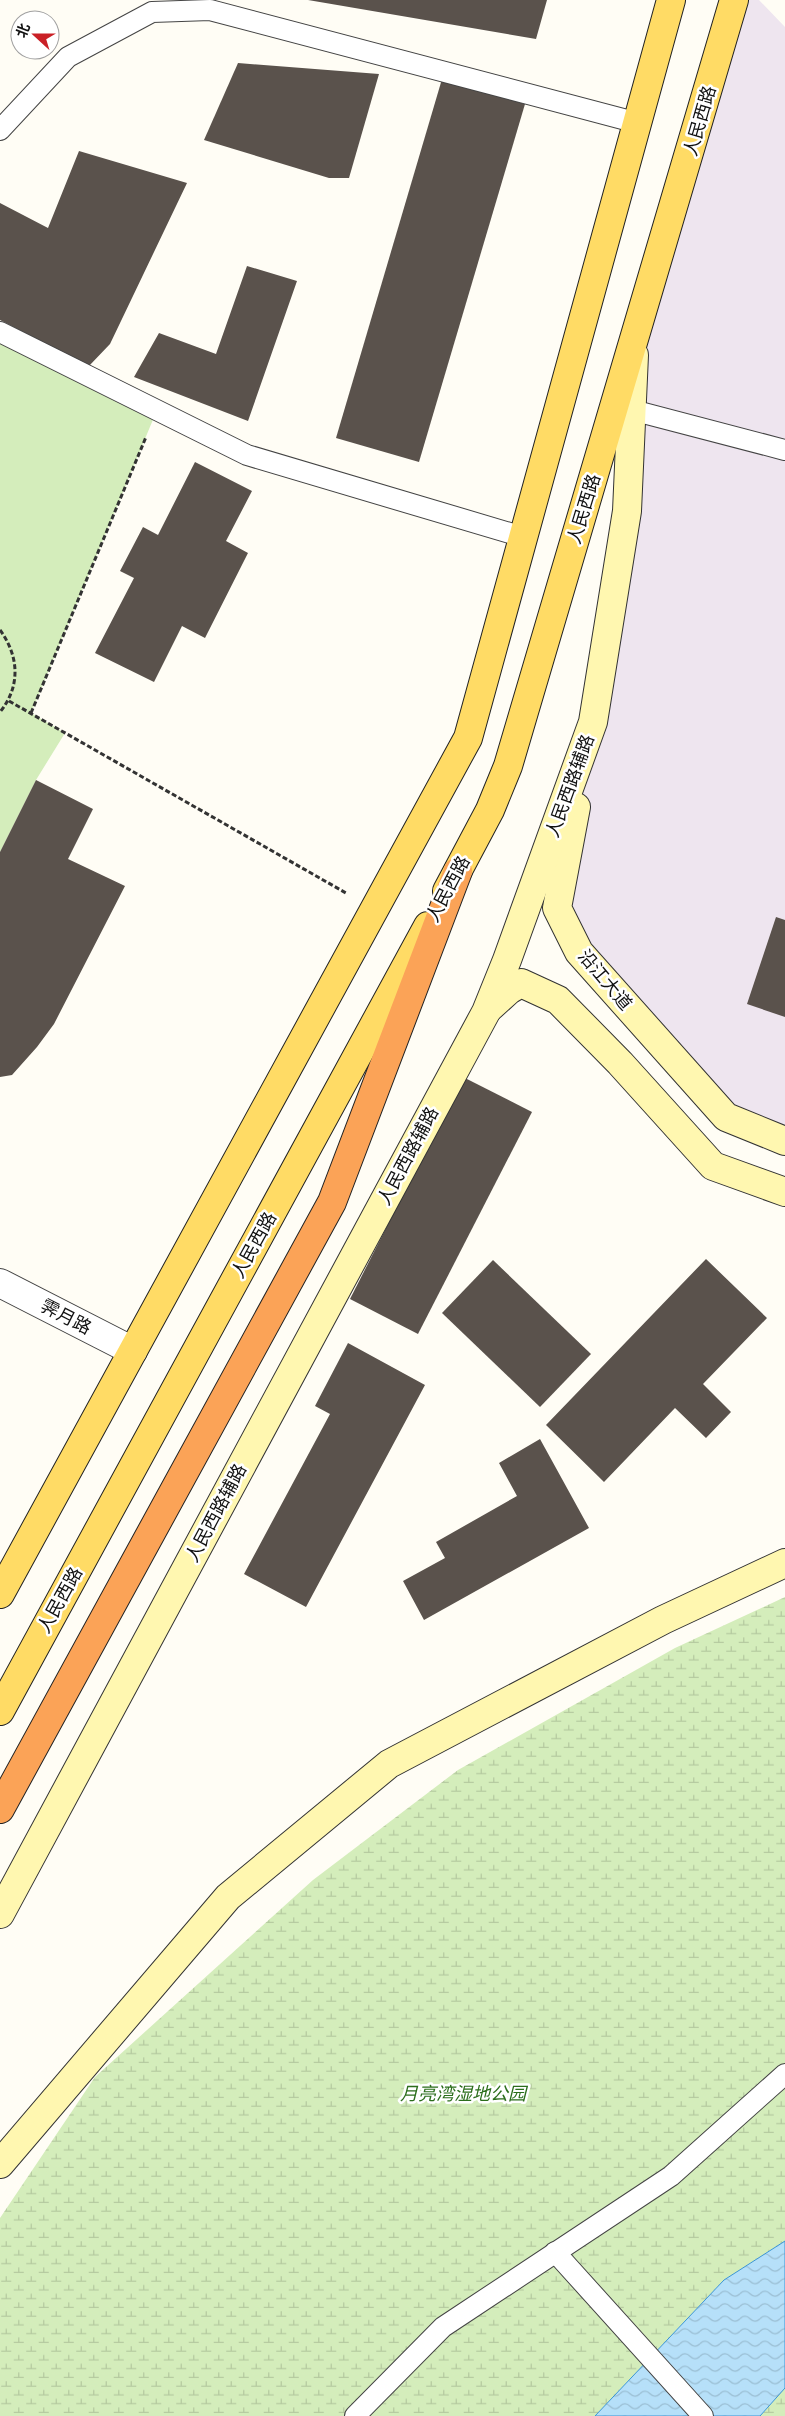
<svg xmlns="http://www.w3.org/2000/svg" width="785" height="2416" viewBox="0 0 785 2416" font-family="Georgia,'Noto Sans SC',serif">
	<defs>
		<pattern id="wetland-marsh" width="20" height="14" patternUnits="userSpaceOnUse" patternTransform="scale(1.25)"><rect width="20" height="14" fill="#d4edbb"/><path d="M1 5h8M5 5V1M11 12h8M15 12V8" fill="none" stroke="#b5caa0"/></pattern>
		<pattern id="water-waves" width="16" height="10" patternUnits="userSpaceOnUse" patternTransform="scale(1.25)"><rect width="16" height="10" fill="#b6e0f9"/><path d="M0 5q4-4 8 0t8 0" fill="none" stroke="#9bbfd4"/></pattern>
	</defs>
	<rect width="100%" height="100%" fill="#fffdf5"/>
	<path fill="#eee5ef" d="M734,0H759L785,27V1141L726,1117L557,908L593,722L635,338Z"/>
	<path fill="#d4edbb" d="M0,332L157,410L31,713L65,733L36,780L0,852Z"/>
	<g fill="url(#wetland-marsh)">
		<path d="M785,1597V2241L724,2280L595,2416H0V2218L95,2077L313,1880L458,1770L675,1648Z"/>
		<path d="M785,2388V2416H760Z"/>
	</g>
	<path fill="url(#water-waves)" stroke="#3995d5" d="M785,2241V2388L760,2416H595L724,2280Z"/>
	<g fill="#5a524c">
		<path d="M308,0H547L536,39Z"/>
		<path d="M238,63L379,74L349,178H329L204,140Z"/>
		<path d="M442,79L525,104L419,462L336,438Z"/>
		<path d="M79,151L187,183L110,344L89,366L0,320V203L48,228Z"/>
		<path d="M247,266L297,281L248,421L134,377L159,333L216,354Z"/>
		<path d="M195,462L252,491L226,541L248,553L205,638L182,626L154,682L95,653L134,578L120,571L143,527L158,535Z"/>
		<path d="M36,780L93,809L68,859L125,886L54,1024L37,1047L12,1075L0,1077V852Z"/>
		<path d="M776,917L785,920V1017L747,1004Z"/>
		<path d="M463,1077L532,1112L418,1334L350,1299Z"/>
		<path d="M706,1259L767,1318L703,1384L731,1412L706,1438L675,1408L604,1482L546,1425Z"/>
		<path d="M493,1260L591,1354L540,1407L442,1313Z"/>
		<path d="M348,1343L425,1385L306,1607L244,1574L330,1414L315,1406Z"/>
		<path d="M540,1439L589,1528L424,1620L403,1581L445,1558L436,1542L517,1496L499,1463Z"/>
	</g>
	<g fill="none" stroke-linecap="round" stroke-linejoin="round">
		<g stroke="#444" stroke-width="22">
			<g id="lane">
				<path d="M0,130L68,57L152,12L210,10L638,123"/>
				<path d="M0,332L247,455L523,537"/>
				<path d="M632,410L785,450"/>
				<path d="M555,2252L703,2416"/>
				<path d="M355,2416L443,2327L671,2176L785,2074"/>
			</g>
		</g>
		<g stroke="#444" stroke-width="30">
			<path id="street" d="M0,1283L133,1351"/>
		</g>
		<g stroke="#333" stroke-width="30">
			<g id="secondary">
				<path d="M576,807L557,908L579,952L726,1117L785,1141"/>
				<path d="M488,1009L509,990L521,983L558,1000L620,1063L713,1166L785,1192"/>
				<path d="M0,1914L486,1012L507,960L593,722L627,511L634,355"/>
				<path d="M0,2164L228,1897L389,1764L663,1620L785,1563"/>
			</g>
		</g>
		<g stroke="#222" stroke-width="30">
			<g id="primary">
				<path d="M447,891L490,810L508,766L734,0"/>
				<path d="M0,1594L468,738L671,0"/>
				<path d="M0,1711L428,926"/>
			</g>
		</g>
		<g stroke="#222" stroke-width="30">
			<path id="highway" d="M0,1809L332,1202L458,871"/>
		</g>
		<g stroke="#333" stroke-width="3" stroke-dasharray="5 2.5" stroke-linecap="butt">
			<path d="M0,630C19,656 21,686 0,712"/>
			<path d="M9,701L346,893"/>
			<path d="M31,713L146,437"/>
		</g>
		<use href="#lane" stroke="#fff" stroke-width="20"/>
		<use href="#street" stroke="#fff" stroke-width="28"/>
		<use href="#secondary" stroke="#fff7b0" stroke-width="28"/>
		<use href="#primary" stroke="#ffdb65" stroke-width="28"/>
		<use href="#highway" stroke="#fba357" stroke-width="28"/>
	</g>
	<g text-anchor="middle" stroke-width="5" stroke-linejoin="round" paint-order="stroke">
		<g font-size="18" fill="#111" stroke="#fff">
			<text transform="translate(700 121) rotate(-74)" y="6">人民西路</text>
			<text transform="translate(584 509) rotate(-73)" y="6">人民西路</text>
			<text transform="translate(570 786) rotate(-70)" y="6">人民西路辅路</text>
			<text transform="translate(448 889) rotate(-62)" y="6">人民西路</text>
			<text transform="translate(605 980) rotate(50)" y="6">沿江大道</text>
			<text transform="translate(408 1156) rotate(-62)" y="6">人民西路辅路</text>
			<text transform="translate(254 1245) rotate(-61)" y="6">人民西路</text>
			<text transform="translate(66 1317) rotate(27)" y="6">霁月路</text>
			<text transform="translate(216 1513) rotate(-62)" y="6">人民西路辅路</text>
			<text transform="translate(60 1600) rotate(-61)" y="6">人民西路</text>
		</g>
		<g font-size="18" font-style="italic" fill="#2c6e1c" stroke="#fff">
			<text x="463" y="2100">月亮湾湿地公园</text>
		</g>
	</g>
	<g transform="translate(35 35) rotate(291)"><circle r="24" fill="#ffffff" stroke="#a0a0a0"/>
	<path d="M0-4L9 19L0 12L-9 19Z" fill="#ca2026"/>
	<text y="-8" font-size="14" font-weight="bold" text-anchor="middle" fill="#111111">北</text>
	</g>
</svg>
